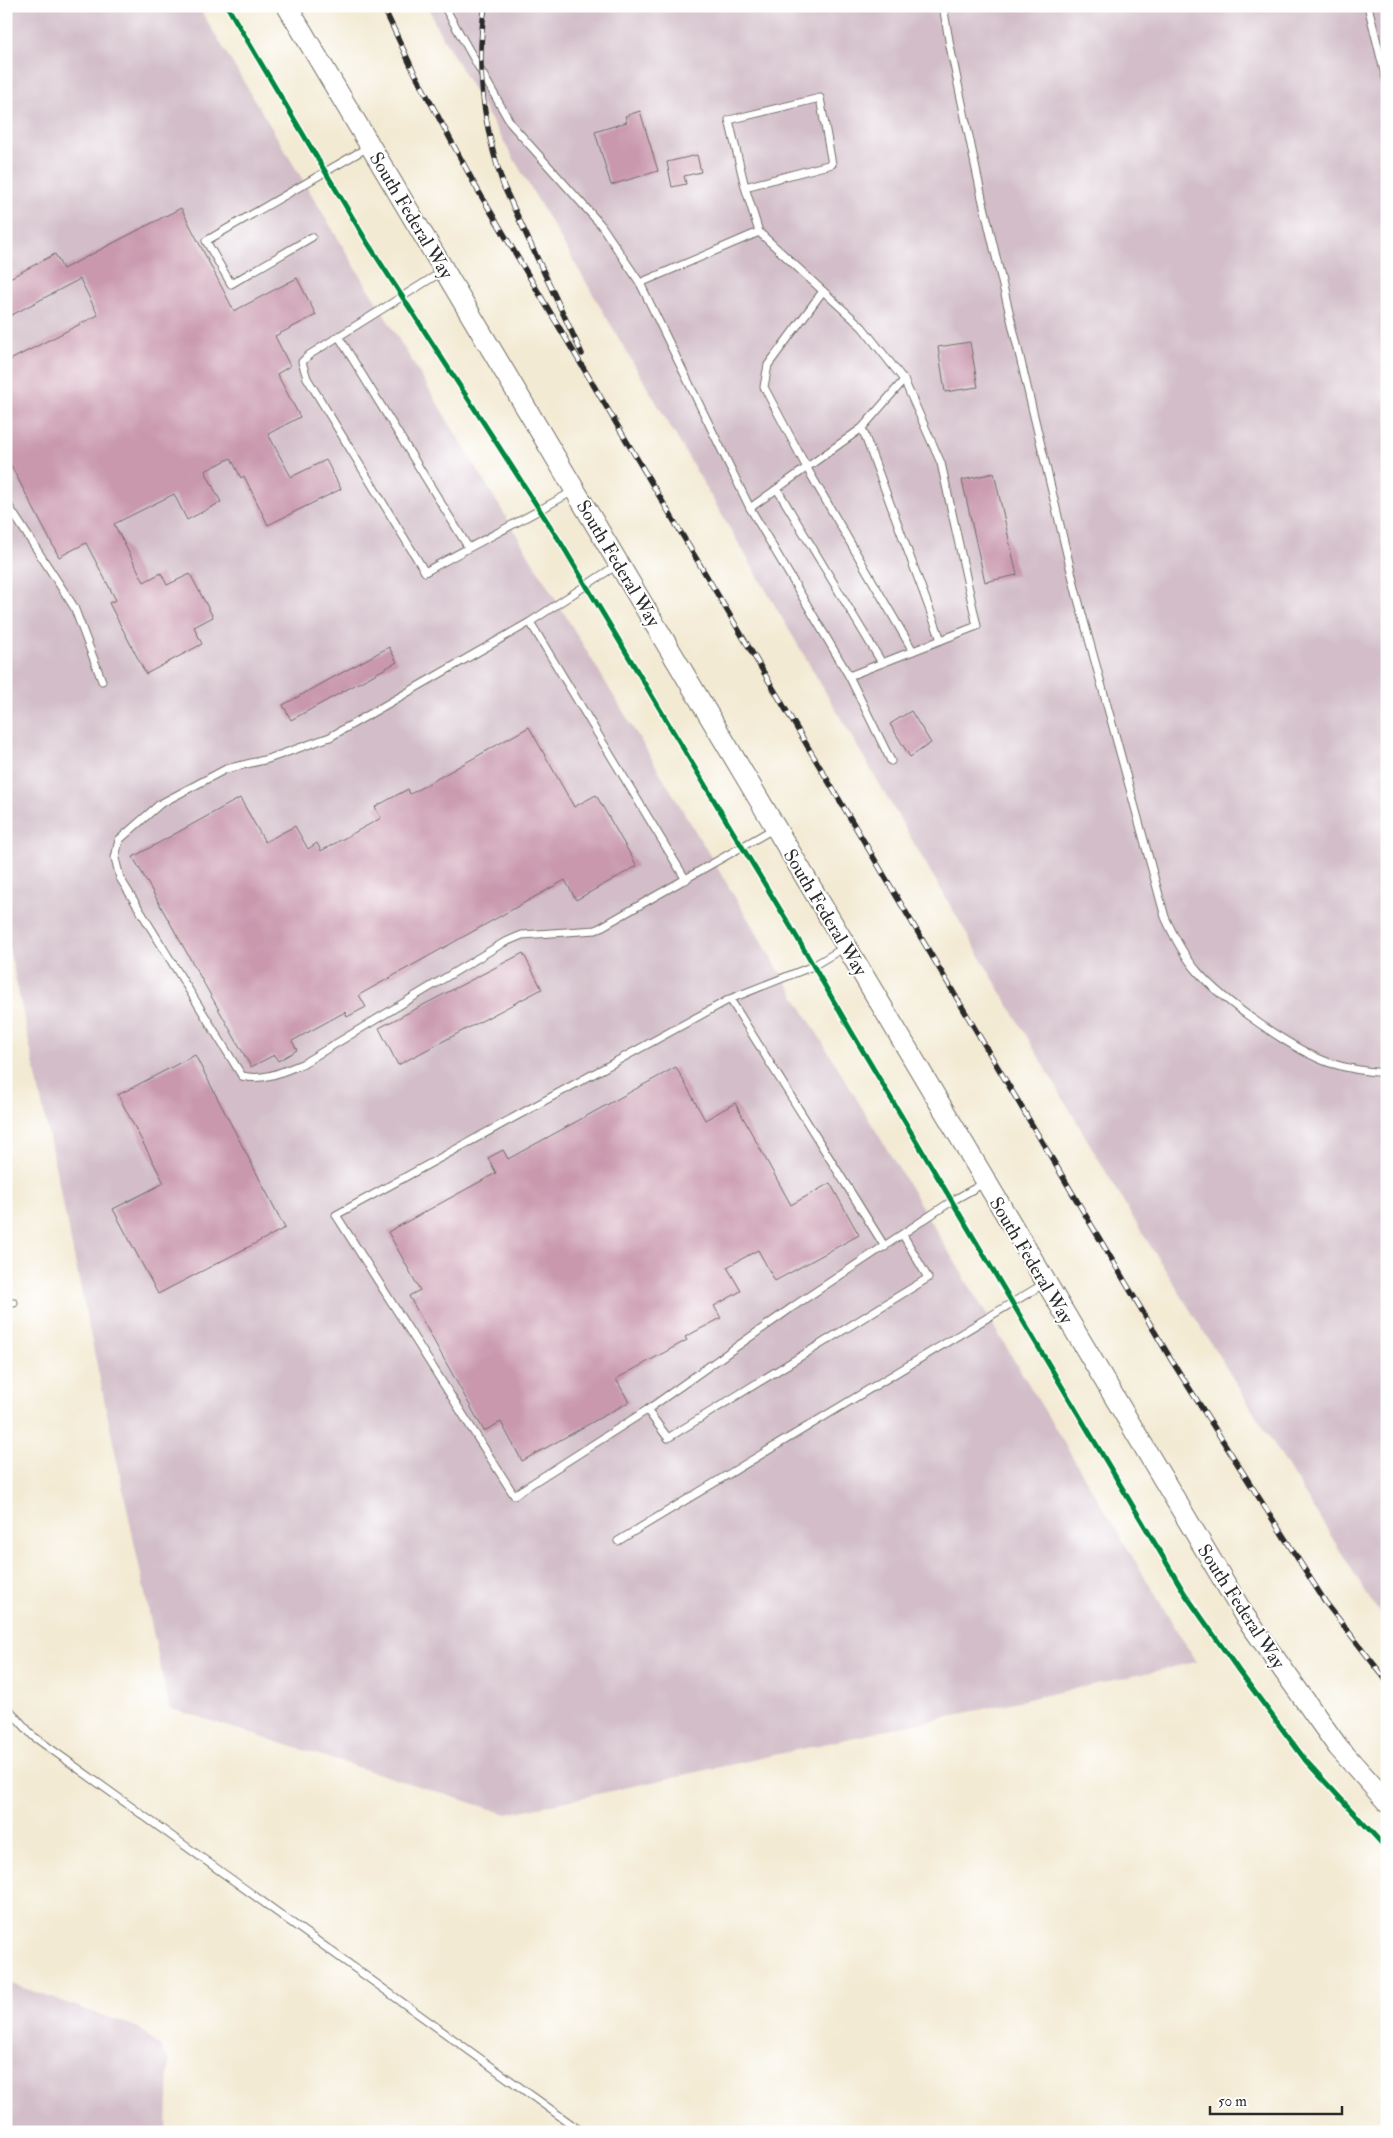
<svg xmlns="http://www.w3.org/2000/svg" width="1393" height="2138" viewBox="0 0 1393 2138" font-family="'IM FELL Double Pica',serif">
	<rect width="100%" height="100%" fill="#fff"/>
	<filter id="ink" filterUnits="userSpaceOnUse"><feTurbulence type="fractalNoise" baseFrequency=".02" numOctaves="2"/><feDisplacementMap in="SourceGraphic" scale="10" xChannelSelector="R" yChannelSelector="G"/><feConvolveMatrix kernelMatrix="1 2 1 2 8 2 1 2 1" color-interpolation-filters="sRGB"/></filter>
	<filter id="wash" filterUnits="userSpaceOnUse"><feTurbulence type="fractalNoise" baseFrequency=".0096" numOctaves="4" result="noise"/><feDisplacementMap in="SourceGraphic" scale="20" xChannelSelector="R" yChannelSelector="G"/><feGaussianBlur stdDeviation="1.12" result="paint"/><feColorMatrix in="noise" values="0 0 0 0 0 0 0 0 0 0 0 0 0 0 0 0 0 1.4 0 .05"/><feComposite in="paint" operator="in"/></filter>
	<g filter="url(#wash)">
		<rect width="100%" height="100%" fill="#f3ead3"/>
		<g fill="#d2bdc8">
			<path d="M6,6H198L1196,1662L507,1814L169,1708L6,933Z"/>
			<path d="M429,6H1387V1626L1133,1218L435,24Z"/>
			<path d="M6,1982L139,2028L160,2047L169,2061L167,2132H6Z"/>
		</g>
		<g id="blocks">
			<g fill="#c998ad">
				<path d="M640,111L658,171L611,185L595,132L627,122L625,116Z"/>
				<path d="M697,155L701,172L684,176L686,184L672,187L667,162Z"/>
				<path d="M181,208L234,311L297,278L316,315L275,336L290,366L277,374L300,417L268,434L291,477L326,460L341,489L268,525L244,476L241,478L231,458L205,471L221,502L187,520L174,494L114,524L144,582L161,573L167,585L190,574L213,617L194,627L202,644L146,674L109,603L116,600L86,543L59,557L6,456V362L98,315L80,279L6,318V280L55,254L63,269Z"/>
				<path d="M970,342L978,387L945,392L938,347Z"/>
				<path d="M994,473L1017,575L985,582L962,480Z"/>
				<path d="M389,647L397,662L291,720L283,705Z"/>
				<path d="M911,711L931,743L910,757L890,724Z"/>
				<path d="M529,727L574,807L596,795L637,866L576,900L565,880L359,995L366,1007L347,1017L345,1012L292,1041L297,1050L278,1061L274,1055L251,1067L133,857L240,798L265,842L295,826L308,849L317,843L321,851L381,818L375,807L408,789L410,794Z"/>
				<path d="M523,953L542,989L398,1065L379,1028Z"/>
				<path d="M195,1055L285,1228L158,1294L113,1209L164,1183L118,1095Z"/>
				<path d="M676,1067L705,1120L735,1103L791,1205L830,1183L859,1235L775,1281L758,1250L727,1267L741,1291L714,1306L721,1318L685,1337L687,1340L616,1379L629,1402L522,1461L501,1422L484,1431L409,1296L420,1290L388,1232L496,1173L488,1158L503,1150L508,1159Z"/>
			</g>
		</g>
	</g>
	<g filter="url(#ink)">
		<use href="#blocks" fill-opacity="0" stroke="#716e66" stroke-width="1"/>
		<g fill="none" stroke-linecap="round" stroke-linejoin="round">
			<g stroke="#716e66" stroke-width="9">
				<g id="service">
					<path d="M444,6L511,124L601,225L640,283L759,232L862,327L904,380L941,463L977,626L849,676L750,508"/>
					<path d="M943,6L950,46L982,198L1076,592L1165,917C1174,937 1184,956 1198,972C1224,1002 1293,1050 1330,1063C1349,1069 1368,1072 1387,1073"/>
					<path d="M1368,6L1387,83"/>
					<path d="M745,187L832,164L820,98L729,120L745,187L759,232"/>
					<path d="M312,237L231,284L206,241L370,146"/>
					<path d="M443,271L309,355L302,362L307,378L425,572C474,544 524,520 573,491"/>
					<path d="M640,283L750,508L862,428L904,380"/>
					<path d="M823,291L768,365L764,387L807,468L913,651"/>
					<path d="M339,337L468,547"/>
					<path d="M862,428L941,640"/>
					<path d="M777,489L882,663"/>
					<path d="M6,502L74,607L102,681"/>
					<path d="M617,565L530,622L330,737L268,759L226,769L160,804L119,840L115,858L120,878L242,1076C264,1081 282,1072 302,1064L503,943L522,935L596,930L773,829"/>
					<path d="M530,622L686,880"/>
					<path d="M849,676L891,761"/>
					<path d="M845,947L813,966L730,999L336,1215L514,1495L647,1410L794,1306L952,1201L986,1182"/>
					<path d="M730,999L885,1247"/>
					<path d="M6,1303H14"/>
					<path d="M647,1410L668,1438L928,1278L903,1235"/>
					<path d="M618,1541L1045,1283"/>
					<path d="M6,1706L33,1736L582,2132"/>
				</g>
			</g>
			<g stroke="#716e66" stroke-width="22">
				<path id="secondary" d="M287,6L1244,1615L1338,1747L1387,1802"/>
			</g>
			<use href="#service" stroke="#fff" stroke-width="7"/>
			<use href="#secondary" stroke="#fff" stroke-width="20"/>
			<g stroke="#2b2b2b" stroke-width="5.5">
				<g id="rail">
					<path d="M383,6L411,66L476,187L1172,1361L1326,1603L1387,1681"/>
					<path d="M485,6C475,67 484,129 504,187L582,354"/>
				</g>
			</g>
			<use href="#rail" stroke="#fff" stroke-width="4" stroke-dasharray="11" stroke-linecap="butt"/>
			<g stroke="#fff" stroke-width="8">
				<path id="cycleway" d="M227,6L367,242L561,543L724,817L795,934L851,1031L1185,1594L1239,1671L1306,1761L1387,1849"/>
			</g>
			<use href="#cycleway" stroke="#00873e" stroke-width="5"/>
		</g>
	</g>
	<g text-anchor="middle" stroke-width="4" stroke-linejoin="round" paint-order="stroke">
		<g font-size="19" fill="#2b2b2b" stroke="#fff">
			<text transform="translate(412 215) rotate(59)" y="7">South Federal Way</text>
			<text transform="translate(619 563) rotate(59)" y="7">South Federal Way</text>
			<text transform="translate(826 912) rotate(59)" y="7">South Federal Way</text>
			<text transform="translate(1032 1260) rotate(59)" y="7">South Federal Way</text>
			<text transform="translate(1242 1606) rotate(57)" y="7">South Federal Way</text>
		</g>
	</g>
	<rect width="1393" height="2138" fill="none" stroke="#fff" stroke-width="25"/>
	<path d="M1210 2106v8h132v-8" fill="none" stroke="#2b2b2b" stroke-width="2.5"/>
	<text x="1218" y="2106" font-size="15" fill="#2b2b2b" stroke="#ffffff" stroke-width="4" paint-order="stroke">50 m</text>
</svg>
